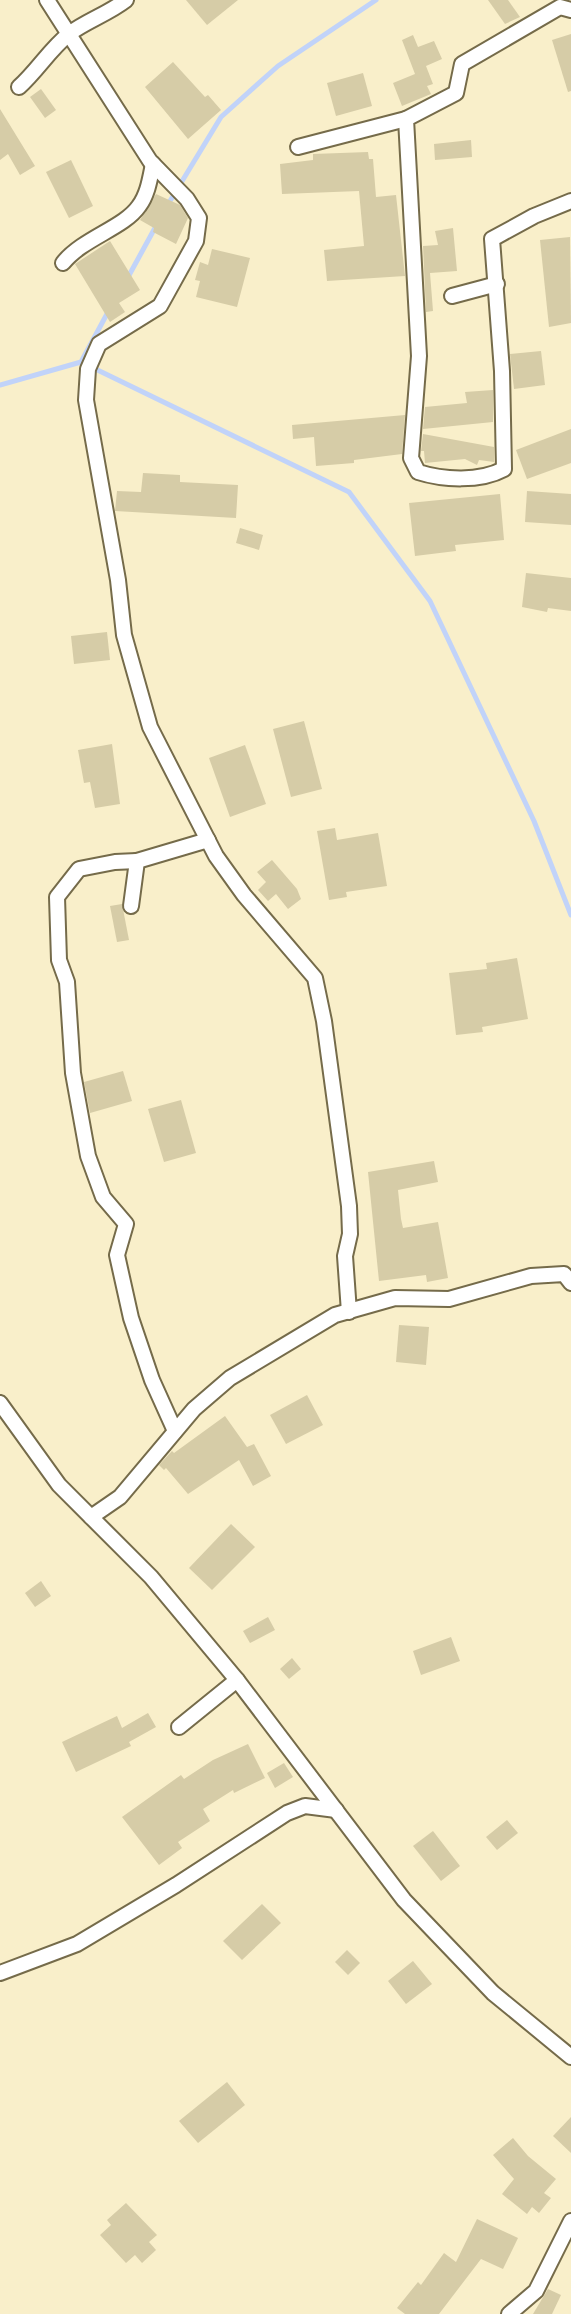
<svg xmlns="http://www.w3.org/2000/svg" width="571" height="2314" viewBox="0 0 571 2314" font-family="'Varela Round',sans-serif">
	<rect width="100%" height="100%" fill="#f9efca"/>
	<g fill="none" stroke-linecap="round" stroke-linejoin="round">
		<g stroke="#c1d3f9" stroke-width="5">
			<path d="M167,206L221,117L278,66L376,0"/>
			<path d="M127,279L156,226"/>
			<path d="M81,362L349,492L430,601L534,821L571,915"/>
			<path d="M0,385L81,362L108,312"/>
		</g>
	</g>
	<g fill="#d6cca7">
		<path d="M186,0H238L207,25Z"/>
		<path d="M488,0H508L520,17L505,24Z"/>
		<path d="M571,34V91L568,92L552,40Z"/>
		<path d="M413,35L418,47L434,41L442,59L426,66L433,84L427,86L431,94L402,106L393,83L415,74L402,40Z"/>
		<path d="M173,62L205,97L208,95L221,110L188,139L145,87Z"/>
		<path d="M363,73L372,106L336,116L327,83Z"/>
		<path d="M41,89L56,110L45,118L30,97Z"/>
		<path d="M0,109L35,166L20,175L8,154L0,160Z"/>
		<path d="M471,140L472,157L435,160L434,144Z"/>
		<path d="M368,152L369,159H373L376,197L396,195L405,276L327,281L324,250L364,246L359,191L282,194L280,164L313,160V154Z"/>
		<path d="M71,160L93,206L69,218L46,172Z"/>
		<path d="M156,194L180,205L188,218L176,244L153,232L154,228L140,220Z"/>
		<path d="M453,228L457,271L430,273L433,311L426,312L423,246L438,245L435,231Z"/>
		<path d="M570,237L571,323L549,327L540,240Z"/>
		<path d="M110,241L140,290L119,303L125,312L110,322L75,264Z"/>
		<path d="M212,249L250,258L237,307L196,297L200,281L195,280L200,262L208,265Z"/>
		<path d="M541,351L545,385L514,389L510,354Z"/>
		<path d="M493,390V422L423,429L425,407L467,403L465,392Z"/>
		<path d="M405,415L402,454L354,460V463L316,466L314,437L293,439L292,425Z"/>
		<path d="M571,429V463L527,479L516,450Z"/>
		<path d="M423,434L494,447V462L479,460L477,465L465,459L425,463L424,451H421Z"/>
		<path d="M143,473L180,475V482L238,485L236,518L115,511L117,491L141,492Z"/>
		<path d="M527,491L571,494V525L525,522Z"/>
		<path d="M500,494L504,540L455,545L456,551L415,556L409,503Z"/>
		<path d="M240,528L263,535L259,550L236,543Z"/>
		<path d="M526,573L571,578V611L548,608L547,612L522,607Z"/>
		<path d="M107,632L110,660L74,664L71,636Z"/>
		<path d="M304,721L322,789L291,797L273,729Z"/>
		<path d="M112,744L120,804L95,808L90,782L84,783L78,750Z"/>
		<path d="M245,745L266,804L230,817L209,758Z"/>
		<path d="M335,828L337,840L378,833L387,886L346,892L347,897L329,900L317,831Z"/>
		<path d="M272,860L297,889L301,899L288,909L276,894L268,901L258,890L266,882L257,872Z"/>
		<path d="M122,904L129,940L117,942L110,906Z"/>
		<path d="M517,958L528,1019L482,1027L483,1032L456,1035L449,973L487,969L486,963Z"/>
		<path d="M123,1071L132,1101L90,1113L84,1082Z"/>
		<path d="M181,1100L196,1153L164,1162L148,1109Z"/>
		<path d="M434,1161L438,1182L398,1190L401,1219L403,1228L438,1222L448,1278L427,1282L426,1275L379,1281L368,1172Z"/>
		<path d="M399,1325L429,1327L426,1365L396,1362Z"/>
		<path d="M307,1395L323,1425L286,1444L270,1415Z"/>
		<path d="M225,1416L247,1447L254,1444L271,1476L253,1486L239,1460L188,1494L166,1468L164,1470L159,1465L172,1451L174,1453Z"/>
		<path d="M231,1524L255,1547L212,1590L189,1568Z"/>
		<path d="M41,1581L51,1596L35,1607L25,1593Z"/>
		<path d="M268,1617L275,1630L250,1643L243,1631Z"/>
		<path d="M451,1637L460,1661L421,1675L413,1651Z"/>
		<path d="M292,1658L301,1669L289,1679L280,1669Z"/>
		<path d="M148,1713L156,1727L129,1742L131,1746L76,1772L62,1742L117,1716L122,1728Z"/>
		<path d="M248,1744L265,1778L234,1793L233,1790L203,1809L210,1821L178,1842L182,1848L159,1865L122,1817L181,1775L184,1779L213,1760Z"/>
		<path d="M284,1763L293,1777L275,1788L267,1773Z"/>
		<path d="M507,1820L518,1833L497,1850L486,1837Z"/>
		<path d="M433,1831L460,1866L441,1881L413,1846Z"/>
		<path d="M262,1904L281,1923L242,1960L223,1941Z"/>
		<path d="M347,1950L360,1963L348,1975L335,1962Z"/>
		<path d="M413,1961L432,1984L406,2004L388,1981Z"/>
		<path d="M227,2082L245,2105L198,2143L179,2121Z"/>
		<path d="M571,2117V2153L553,2136Z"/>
		<path d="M513,2138L528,2156L556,2179L544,2193L551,2198L539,2213L532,2207L527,2214L502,2194L514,2179L493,2155Z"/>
		<path d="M126,2203L157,2235L149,2242L156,2250L142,2263L135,2255L126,2263L100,2235L111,2225L107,2220Z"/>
		<path d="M477,2219L518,2238L503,2269L481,2259L439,2314H405L397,2308L418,2282L421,2285L444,2253L456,2262Z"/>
		<path d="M548,2289L561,2295L552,2314H533Z"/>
	</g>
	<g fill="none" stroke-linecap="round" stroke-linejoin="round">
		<g stroke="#756b4a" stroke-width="18">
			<g id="minor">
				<path d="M47,0L150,161L187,199L199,218L196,241L160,306L99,344L88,369L86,400L118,580L124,635L150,727L216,856L244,895L315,978L324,1021L349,1206L350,1234L345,1256L349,1312"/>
				<path d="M571,10L560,7L462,64L456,93L406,119L419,356L411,458L418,472C443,480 480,482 504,469L502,371L492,239L534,216L571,201"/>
				<path d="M19,87C37,71 50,49 69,34C86,21 108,14 126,0"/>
				<path d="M298,147L406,119"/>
				<path d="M63,263C83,238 124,228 139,206C148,194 150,178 153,164"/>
				<path d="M452,296L497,284"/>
				<path d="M137,861L115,862L79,869L57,897L59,960L67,982L73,1073L88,1156L103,1197L126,1224L117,1255L131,1318L152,1380L175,1431"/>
				<path d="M131,906L137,861L208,840"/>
				<path d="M0,1403L59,1485L151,1577L237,1680L404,1900L493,1993L571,2057"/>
				<path d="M91,1517L120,1497L194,1409L230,1378L335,1315L395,1298L449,1299L531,1276L564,1274L571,1283"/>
				<path d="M179,1727L237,1680"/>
				<path d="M0,1973L77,1944L176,1885L287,1813L305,1806L336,1810"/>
				<path d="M509,2314L536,2291L571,2221"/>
			</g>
		</g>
		<use href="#minor" stroke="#fff" stroke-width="14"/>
	</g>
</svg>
